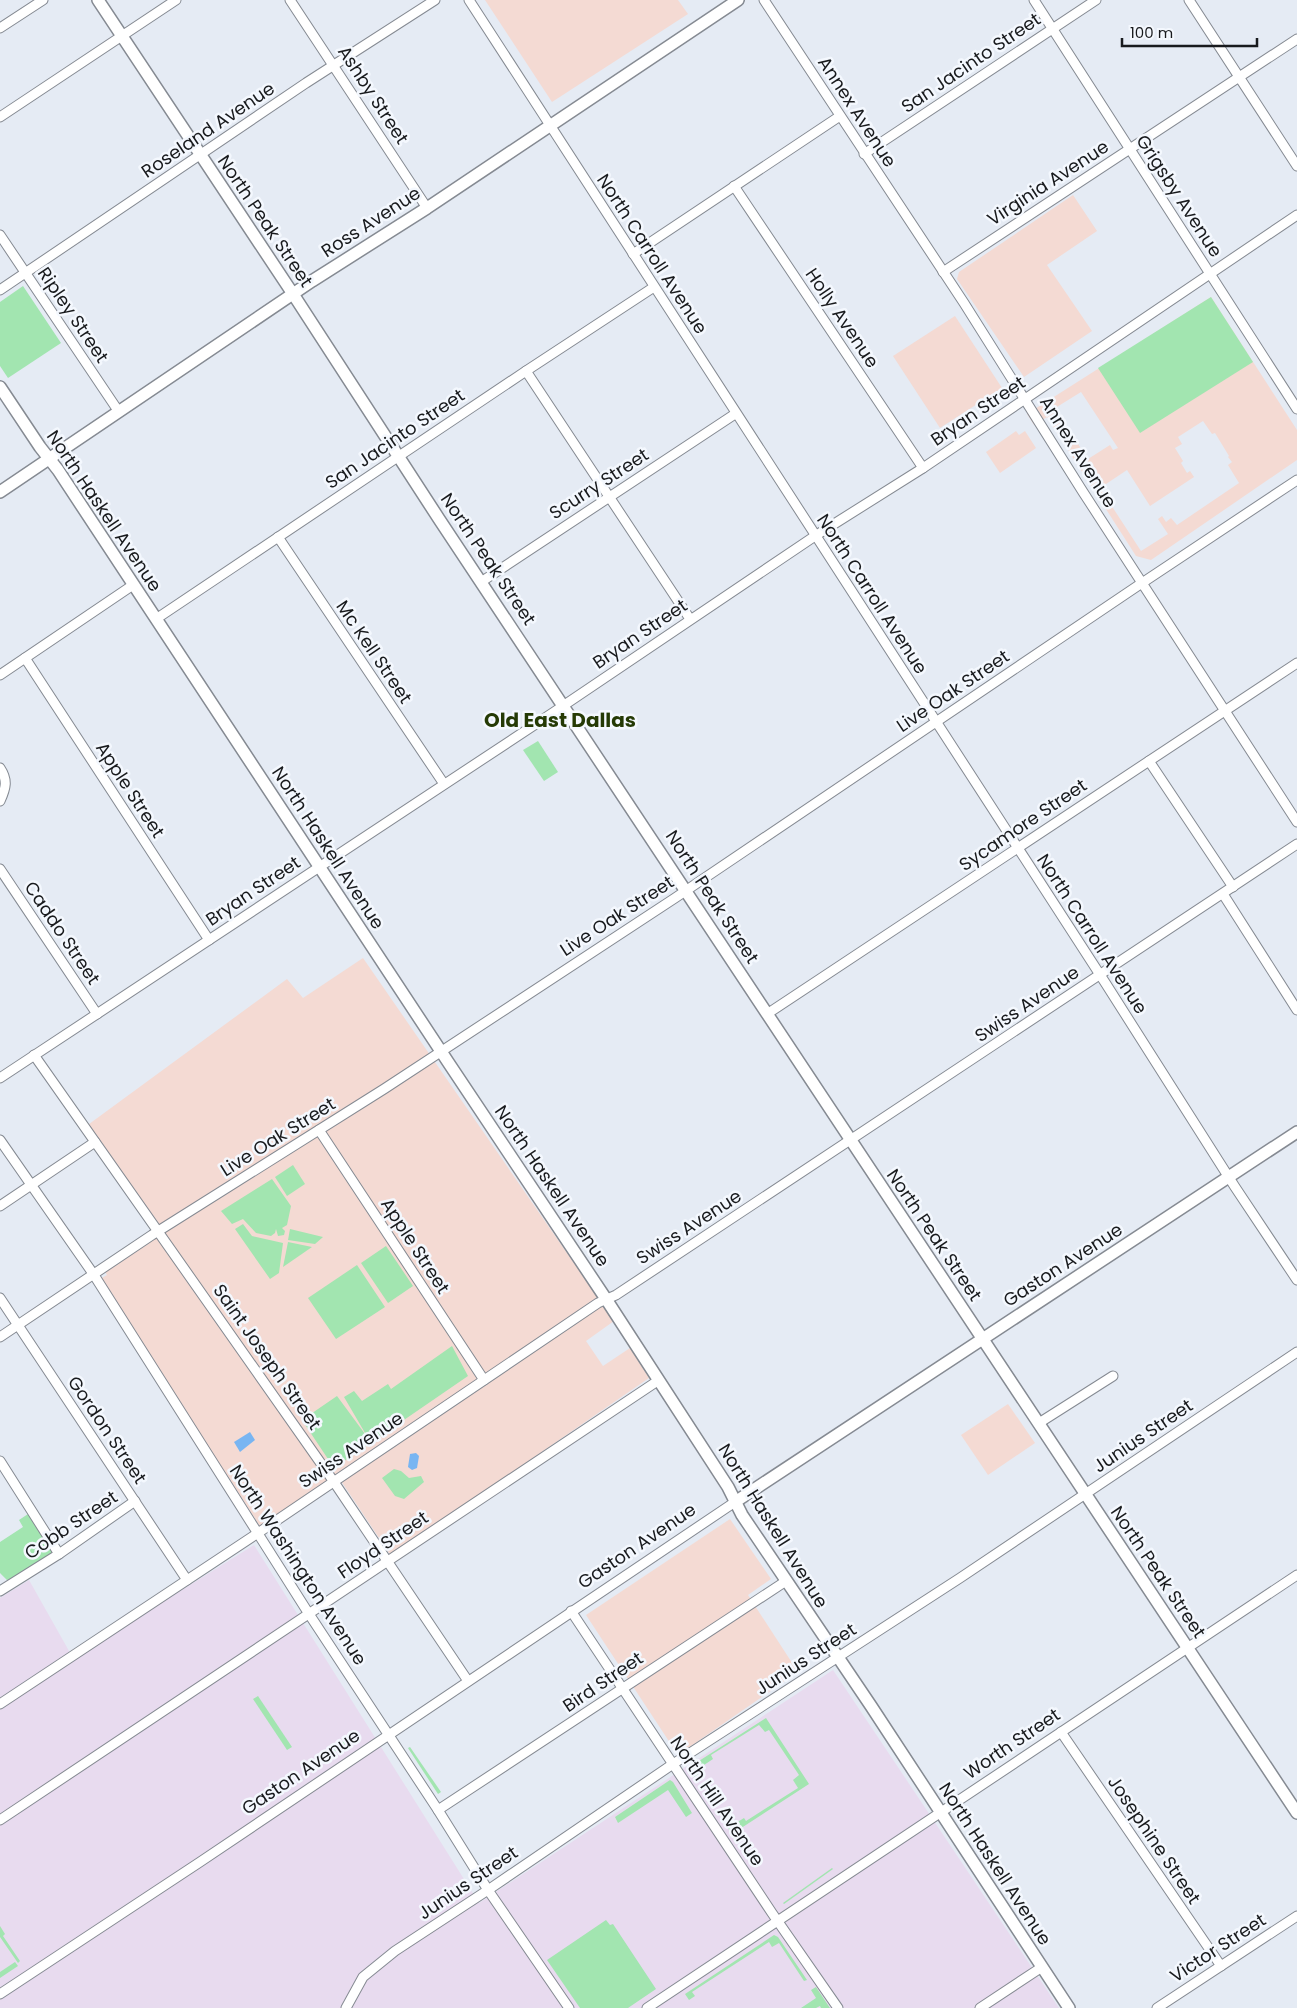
<svg xmlns="http://www.w3.org/2000/svg" width="1297" height="2008" viewBox="0 0 1297 2008" font-family="Poppins,sans-serif">
	<rect width="100%" height="100%" fill="#e5ebf4"/>
	<g fill="#f4dad3" fill-rule="evenodd">
		<path d="M485,0H678L688,14L552,102Z"/>
		<path d="M1073,195L1097,231L1047,265L1092,331L1024,377L957,279L959,272Z"/>
		<path d="M1211,297L1297,430V460L1151,560L1136,556L1047,417L1034,425L1027,414ZM1081,392L1118,448L1113,450L1110,445L1088,459L1072,435L1070,437L1052,410ZM1203,421L1212,434L1215,433L1229,456L1228,457L1232,462L1228,465L1239,483L1177,525L1171,518L1166,522L1162,516L1158,519L1168,534L1141,551L1100,488L1127,470L1150,506L1194,477L1190,471L1187,473L1181,463L1183,461L1175,448L1182,444L1178,437Z"/>
		<path d="M955,316L1002,388L940,428L893,356Z"/>
		<path d="M1016,431L1019,435L1025,431L1036,448L1000,473L986,452Z"/>
		<path d="M363,958L614,1321L586,1341L603,1366L630,1348L649,1378L391,1556L337,1475L261,1528L100,1279L107,1275L103,1269L159,1231L85,1127L287,979L303,998Z"/>
		<path d="M1008,1404L1035,1443L988,1475L961,1435Z"/>
		<path d="M730,1519L771,1579L748,1595L798,1672L678,1755L586,1615Z"/>
	</g>
	<path fill="#e8dbef" d="M254,1545L479,1903L833,1670L1059,2008H0V1598L29,1580L73,1658Z"/>
	<g fill="#a2e5b0">
		<path d="M23,286L61,343L8,378L0,366V302Z"/>
		<path d="M1211,297L1253,362L1140,433L1098,368Z"/>
		<path d="M538,741L558,772L544,781L523,750Z"/>
		<path d="M293,1165L305,1184L287,1196L275,1177Z"/>
		<path d="M272,1179L291,1206L287,1225L282,1228L285,1231L284,1235L278,1236L276,1229L275,1233L271,1236L256,1233L243,1219L232,1224L221,1211Z"/>
		<path d="M243,1224L252,1236L283,1243L279,1273L270,1279L235,1229Z"/>
		<path d="M290,1229L323,1237L315,1244L288,1240Z"/>
		<path d="M288,1242L312,1247L283,1267Z"/>
		<path d="M386,1246L413,1286L388,1303L361,1263Z"/>
		<path d="M357,1265L385,1307L336,1339L308,1298Z"/>
		<path d="M452,1346L468,1376L334,1468L302,1420L337,1396L368,1438L344,1397L354,1391L362,1401L388,1384L391,1389Z"/>
		<path d="M394,1469L401,1471L409,1478L421,1476L424,1482L404,1499L395,1496L382,1478Z"/>
		<path d="M28,1514L54,1552L12,1579L7,1580L0,1573V1542L23,1527L19,1520Z"/>
		<path d="M258,1696L292,1747L287,1750L253,1699Z"/>
		<path d="M766,1718L809,1784L732,1834L728,1828L744,1818L746,1821L798,1788L793,1780L799,1775L769,1730L765,1732L759,1725L711,1755L713,1759L698,1769L700,1773L694,1777L688,1768Z"/>
		<path d="M356,1733L357,1735L360,1734V1736L355,1739L354,1738L316,1765L313,1761Z"/>
		<path d="M410,1747L441,1792L438,1794L408,1748Z"/>
		<path d="M670,1780L673,1782L692,1813L686,1817L668,1790L618,1823L615,1817Z"/>
		<path d="M832,1868L833,1869L784,1904L783,1903Z"/>
		<path d="M606,1920L610,1925L613,1924L656,1989L628,2008H580L547,1960Z"/>
		<path d="M0,1926L5,1934L3,1936L20,1961L18,1963L0,1937Z"/>
		<path d="M774,1935L778,1937L807,1980L804,1981L779,1943L772,1947L769,1942L692,1992L695,1996L689,2000L685,1994Z"/>
		<path d="M15,1962L18,1966L0,1978V1972Z"/>
		<path d="M816,1987L830,2008H821L820,2006L816,2008H801L816,1998L811,1990Z"/>
	</g>
	<g fill="#78b5f2">
		<path d="M250,1432L255,1440L240,1452L234,1442Z"/>
		<path d="M416,1453L419,1456L417,1468L412,1470L408,1467L410,1454Z"/>
	</g>
	<g fill="none" stroke-linecap="round" stroke-linejoin="round">
		<g stroke="#858a92" stroke-width="11">
			<g id="minor">
				<path d="M290,0L427,208"/>
				<path d="M469,0L1106,984L1235,1187L1297,1280"/>
				<path d="M764,0L964,303L1083,492L1297,822"/>
				<path d="M1034,0L1297,409"/>
				<path d="M1189,0L1297,166"/>
				<path d="M0,28L43,0"/>
				<path d="M0,117L176,0"/>
				<path d="M864,154L1096,0"/>
				<path d="M734,186L923,468"/>
				<path d="M0,235L119,412"/>
				<path d="M633,254L840,116"/>
				<path d="M943,272L1297,39"/>
				<path d="M0,290L306,83L435,0"/>
				<path d="M526,371L690,619"/>
				<path d="M278,537L444,784"/>
				<path d="M481,582L735,414"/>
				<path d="M156,619L526,371L654,287"/>
				<path d="M25,658L209,940"/>
				<path d="M0,675L133,585"/>
				<path d="M1149,761L1233,887"/>
				<path d="M0,768C8,780 6,788 0,801"/>
				<path d="M0,869L97,1014"/>
				<path d="M1223,894L1297,1010"/>
				<path d="M767,1014L1297,663"/>
				<path d="M34,1055L334,1482L468,1681"/>
				<path d="M0,1078L554,712L815,536L923,468L1297,215"/>
				<path d="M319,1130L484,1380"/>
				<path d="M0,1140L94,1275L309,1614L438,1810L488,1890L569,2008"/>
				<path d="M0,1206L95,1142"/>
				<path d="M0,1298L187,1580"/>
				<path d="M0,1337L152,1235L384,1089L675,898L1136,587L1297,480"/>
				<path d="M1039,1423L1113,1376"/>
				<path d="M0,1461L59,1554"/>
				<path d="M0,1591L59,1554L135,1501"/>
				<path d="M571,1611L772,1913L838,2008"/>
				<path d="M0,1704L258,1533L598,1303L616,1295L1297,844"/>
				<path d="M1061,1732L1221,1966"/>
				<path d="M438,1810L786,1581"/>
				<path d="M0,1820L659,1380"/>
				<path d="M0,1994L200,1862L735,1502"/>
				<path d="M346,2008L363,1977L395,1951L488,1890L673,1764L960,1578L1297,1352"/>
				<path d="M647,2008L1297,1575"/>
				<path d="M980,2008L1042,1967"/>
				<path d="M1157,2008L1297,1916"/>
			</g>
		</g>
		<g stroke="#858a92" stroke-width="14">
			<g id="major">
				<path d="M98,0L293,294L439,519L1297,1813"/>
				<path d="M0,387L40,447L58,470L448,1062L606,1299L728,1487L742,1515L871,1706L1069,2008"/>
				<path d="M0,492L312,281L427,208L738,0"/>
				<path d="M735,1502L1297,1132"/>
			</g>
		</g>
		<use href="#minor" stroke="#fff" stroke-width="9"/>
		<use href="#major" stroke="#fff" stroke-width="11"/>
	</g>
	<g text-anchor="middle" stroke-width="5" stroke-linejoin="round" paint-order="stroke">
		<g font-size="18" fill="#181a1d" stroke="#f4f8fe">
			<text transform="translate(971 63) rotate(-34)" y="6">San Jacinto Street</text>
			<text transform="translate(373 95) rotate(57)" y="6">Ashby Street</text>
			<text transform="translate(857 112) rotate(57)" y="6">Annex Avenue</text>
			<text transform="translate(208 130) rotate(-34)" y="6">Roseland Avenue</text>
			<text transform="translate(1048 183) rotate(-33)" y="6">Virginia Avenue</text>
			<text transform="translate(1179 196) rotate(57)" y="6">Grigsby Avenue</text>
			<text transform="translate(265 221) rotate(56)" y="6">North Peak Street</text>
			<text transform="translate(371 222) rotate(-33)" y="6">Ross Avenue</text>
			<text transform="translate(652 254) rotate(57)" y="6">North Carroll Avenue</text>
			<text transform="translate(73 315) rotate(56)" y="6">Ripley Street</text>
			<text transform="translate(842 318) rotate(56)" y="6">Holly Avenue</text>
			<text transform="translate(978 411) rotate(-34)" y="6">Bryan Street</text>
			<text transform="translate(395 439) rotate(-34)" y="6">San Jacinto Street</text>
			<text transform="translate(1078 452) rotate(58)" y="6">Annex Avenue</text>
			<text transform="translate(599 484) rotate(-33)" y="6">Scurry Street</text>
			<text transform="translate(104 511) rotate(56)" y="6">North Haskell Avenue</text>
			<text transform="translate(488 559) rotate(56)" y="6">North Peak Street</text>
			<text transform="translate(872 594) rotate(57)" y="6">North Carroll Avenue</text>
			<text transform="translate(640 634) rotate(-34)" y="6">Bryan Street</text>
			<text transform="translate(374 652) rotate(56)" y="6">Mc Kell Street</text>
			<text transform="translate(953 691) rotate(-34)" y="6">Live Oak Street</text>
			<text transform="translate(130 790) rotate(57)" y="6">Apple Street</text>
			<text transform="translate(1023 825) rotate(-34)" y="6">Sycamore Street</text>
			<text transform="translate(328 848) rotate(57)" y="6">North Haskell Avenue</text>
			<text transform="translate(253 891) rotate(-34)" y="6">Bryan Street</text>
			<text transform="translate(712 897) rotate(57)" y="6">North Peak Street</text>
			<text transform="translate(617 916) rotate(-33)" y="6">Live Oak Street</text>
			<text transform="translate(62 933) rotate(56)" y="6">Caddo Street</text>
			<text transform="translate(1092 934) rotate(57)" y="6">North Carroll Avenue</text>
			<text transform="translate(1027 1004) rotate(-34)" y="6">Swiss Avenue</text>
			<text transform="translate(278 1137) rotate(-32)" y="6">Live Oak Street</text>
			<text transform="translate(552 1186) rotate(56)" y="6">North Haskell Avenue</text>
			<text transform="translate(689 1227) rotate(-33)" y="6">Swiss Avenue</text>
			<text transform="translate(934 1235) rotate(56)" y="6">North Peak Street</text>
			<text transform="translate(415 1246) rotate(57)" y="6">Apple Street</text>
			<text transform="translate(1063 1265) rotate(-33)" y="6">Gaston Avenue</text>
			<text transform="translate(267 1357) rotate(55)" y="6">Saint Joseph Street</text>
			<text transform="translate(107 1430) rotate(56)" y="6">Gordon Street</text>
			<text transform="translate(1143 1436) rotate(-34)" y="6">Junius Street</text>
			<text transform="translate(351 1450) rotate(-34)" y="6">Swiss Avenue</text>
			<text transform="translate(71 1525) rotate(-34)" y="6">Cobb Street</text>
			<text transform="translate(773 1526) rotate(58)" y="6">North Haskell Avenue</text>
			<text transform="translate(383 1545) rotate(-34)" y="6">Floyd Street</text>
			<text transform="translate(637 1546) rotate(-34)" y="6">Gaston Avenue</text>
			<text transform="translate(298 1565) rotate(57)" y="6">North Washington Avenue</text>
			<text transform="translate(1158 1572) rotate(56)" y="6">North Peak Street</text>
			<text transform="translate(806 1659) rotate(-33)" y="6">Junius Street</text>
			<text transform="translate(603 1682) rotate(-34)" y="6">Bird Street</text>
			<text transform="translate(1012 1744) rotate(-34)" y="6">Worth Street</text>
			<text transform="translate(301 1772) rotate(-34)" y="6">Gaston Avenue</text>
			<text transform="translate(717 1801) rotate(56)" y="6">North Hill Avenue</text>
			<text transform="translate(1154 1840) rotate(56)" y="6">Josephine Street</text>
			<text transform="translate(995 1864) rotate(57)" y="6">North Haskell Avenue</text>
			<text transform="translate(468 1883) rotate(-34)" y="6">Junius Street</text>
			<text transform="translate(1218 1948) rotate(-33)" y="6">Victor Street</text>
		</g>
		<g font-size="20" font-weight="bold" fill="#253a05" stroke="#f4f8fe">
			<text x="560" y="727">Old East Dallas</text>
		</g>
	</g>
	<path d="M1122 38v8h135v-8" fill="none" stroke="#181a1d" stroke-width="2.5"/>
	<text x="1130" y="38" font-size="15" fill="#181a1d" stroke="#f4f8fe" stroke-width="4" paint-order="stroke">100 m</text>
</svg>
